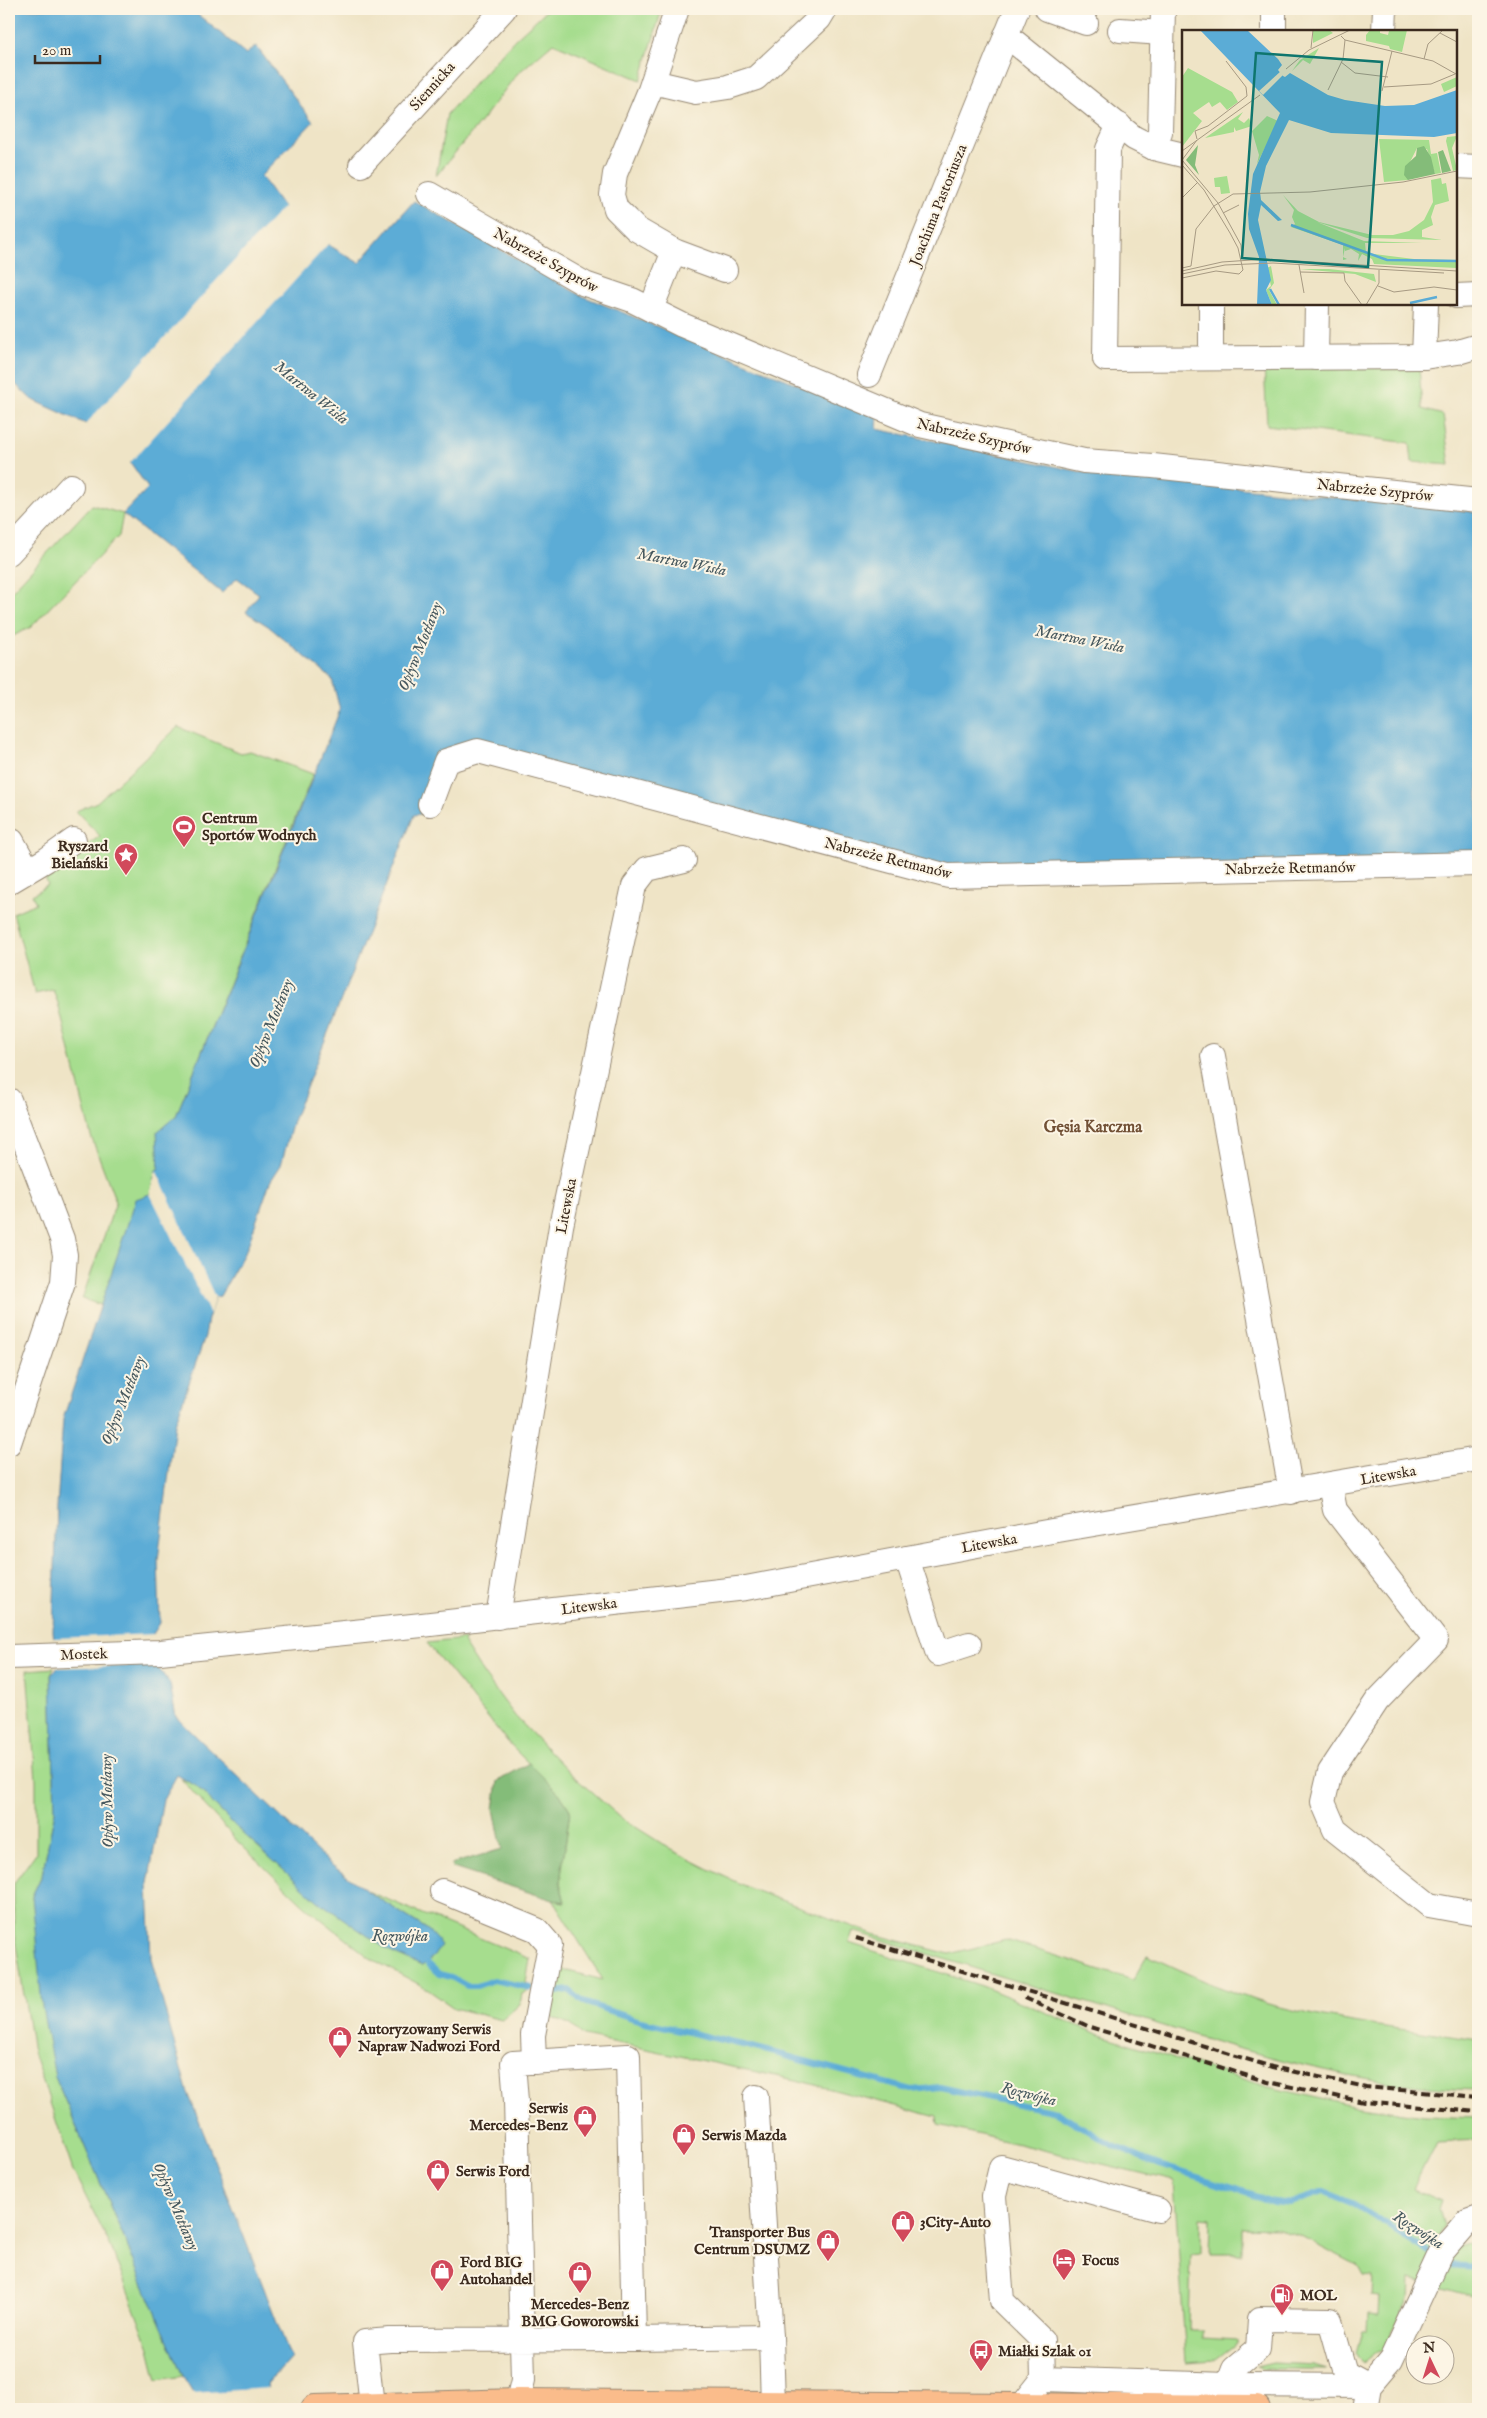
<svg xmlns="http://www.w3.org/2000/svg" width="1487" height="2418" viewBox="0 0 1487 2418" font-family="'IM FELL English',serif">
	<rect width="100%" height="100%" fill="#fcf5e5"/>
	<filter id="ink" filterUnits="userSpaceOnUse"><feTurbulence type="fractalNoise" baseFrequency=".02" numOctaves="2"/><feDisplacementMap in="SourceGraphic" scale="10" xChannelSelector="R" yChannelSelector="G"/><feConvolveMatrix kernelMatrix="1 2 1 2 8 2 1 2 1" color-interpolation-filters="sRGB"/></filter>
	<filter id="wash" filterUnits="userSpaceOnUse"><feTurbulence type="fractalNoise" baseFrequency=".0096" numOctaves="4" result="noise"/><feDisplacementMap in="SourceGraphic" scale="20" xChannelSelector="R" yChannelSelector="G"/><feGaussianBlur stdDeviation="1.12" result="paint"/><feColorMatrix in="noise" values="0 0 0 0 0 0 0 0 0 0 0 0 0 0 0 0 0 1.4 0 .05"/><feComposite in="paint" operator="in"/></filter>
	<g filter="url(#wash)">
		<rect width="100%" height="100%" fill="#efe4c6"/>
		<g fill="#a6dd8e" stroke="#708456">
			<path d="M548,9H662L641,80L553,43L516,75L486,115L436,176L447,114L515,39Z"/>
			<path d="M1264,364L1419,366L1422,409L1443,415L1450,465L1412,462L1410,443L1267,425Z"/>
			<path d="M92,505L123,514L119,536L31,627L9,638V594Z"/>
			<path d="M178,727L241,753L250,751L313,774L176,1116L158,1132L159,1168L156,1170L150,1194L136,1200L101,1305L82,1299L116,1202L91,1136L58,1003L53,990L35,994L13,913L36,903L32,895L48,885L44,875L100,836L76,811L97,802Z"/>
			<path d="M465,1639L463,1642L484,1675L515,1716L571,1774L620,1817L672,1850L715,1872L751,1889L873,1934L949,1954L1006,1940L1133,1980L1147,1955C1185,1973 1234,1995 1275,2006C1341,2023 1410,2030 1478,2040V2090C1360,2087 1247,2052 1135,2017C1041,1989 947,1960 853,1931L849,1943L982,1986L1098,2034L1268,2087L1353,2106L1425,2116L1478,2118V2140L1436,2142L1413,2188L1442,2200L1439,2209L1444,2226L1432,2247L1456,2248L1473,2241L1478,2243V2298L1410,2279L1409,2299L1385,2349L1377,2351L1362,2363L1356,2353L1362,2330H1367L1368,2314L1379,2315L1380,2297L1372,2296L1373,2277L1363,2276L1357,2265L1299,2235L1280,2229L1242,2228V2254H1210L1211,2219L1201,2218V2253L1191,2254L1189,2330H1202V2338L1236,2340V2344L1215,2360L1186,2362L1174,2181L938,2125L937,2117L800,2081L584,2036L571,2025L550,2016L553,1999L550,1993L555,1990L560,1969L603,1980L553,1900L565,1902L560,1883L570,1810L559,1793L512,1747L427,1643Z"/>
			<path d="M54,1668L51,1675L55,1811L42,1875L32,1896L55,2077L183,2376L157,2380L149,2348L111,2247L73,2171L33,2052L14,1932V1883L36,1853V1780L27,1670Z"/>
			<path d="M181,1779L196,1785L236,1827L422,1966L434,1956L428,1930L367,1891L530,1959L526,1983L531,1988L522,1994L520,2004L502,2020L454,2008L424,1987L370,1958L305,1906L239,1843Z"/>
			<path d="M1273,2363L1314,2365L1327,2369H1262L1256,2367Z"/>
		</g>
		<path fill="#84bc79" stroke="#60734c" d="M529,1763L559,1793L570,1810L560,1883L565,1902L553,1900L453,1868L451,1864L502,1849L494,1809L498,1781Z"/>
		<path fill="#5bacd6" stroke="#4b6b7a" d="M9,9H191L246,54L256,46L313,122L261,176L283,207L322,241L359,263L414,201L580,295L878,417L877,429L1082,472L1478,512V860L948,873L478,747L441,759L425,813L414,815L293,1121L281,1165L270,1182L247,1248L220,1296L215,1297L208,1319L205,1336L175,1424L158,1560L160,1623L153,1634L156,1665L170,1684L176,1717L329,1863L367,1891L428,1930L441,1945L434,1956L422,1966L392,1953L318,1901L236,1827L196,1786L177,1775L163,1800L148,1883L151,1959L187,2090L291,2358L267,2385L272,2409L194,2394L183,2376L55,2077L42,2007L32,1896L42,1875L55,1811L51,1675L57,1669L53,1631L57,1507L63,1419L136,1199L150,1194L156,1170L159,1168L157,1132L176,1116L340,710L332,679L268,626L246,612L259,594L237,578L222,593L123,514L148,488L130,462L86,424L31,399L9,378Z"/>
		<g fill="#efe4c6">
			<path d="M285,205L329,243L129,464L84,426Z"/>
			<path d="M156,1170L215,1297L210,1314L150,1194Z"/>
			<path d="M156,1634L160,1665L54,1668L53,1638Z"/>
			<path d="M270,2388L274,2409H193L191,2393Z"/>
		</g>
		<g fill="none" stroke-linecap="round" stroke-linejoin="round">
			<g stroke="#5bacd6" stroke-width="6">
				<path d="M421,1957L439,1974L451,1977L467,1986H477L493,1980L531,1988"/>
				<path d="M550,1993L569,1990L583,2002L641,2021L764,2050L912,2090L940,2087L1056,2112L1114,2146L1150,2162L1274,2201L1291,2203L1324,2192L1354,2204L1449,2265L1478,2267"/>
			</g>
		</g>
	</g>
	<g filter="url(#ink)">
		<g fill="none" stroke-linecap="round" stroke-linejoin="round">
			<g stroke="#958772" stroke-width="26">
				<g id="minor">
					<path d="M677,9L650,90L615,174L612,195L616,209L636,229L674,251L725,270"/>
					<path d="M1047,9L1086,23"/>
					<path d="M1120,30L1162,33"/>
					<path d="M1274,31V9"/>
					<path d="M1384,31L1385,9"/>
					<path d="M1006,35L1134,138L1154,148L1183,155"/>
					<path d="M653,82L696,92L728,87L756,78L819,19L825,9"/>
					<path d="M1119,125L1108,149L1105,359L1424,357L1458,352L1478,346"/>
					<path d="M1154,148L1160,132L1163,9"/>
					<path d="M361,165L504,9"/>
					<path d="M1456,166L1478,167"/>
					<path d="M429,194L585,284L632,300L682,325L920,425L1084,461L1153,466L1478,501"/>
					<path d="M1456,296L1478,295"/>
					<path d="M651,309L674,251"/>
					<path d="M1424,357L1426,304"/>
					<path d="M1211,358V304"/>
					<path d="M1316,358L1317,304"/>
					<path d="M869,375L1017,9"/>
					<path d="M9,553L71,486"/>
					<path d="M430,804L446,761L478,751L948,876L1478,864"/>
					<path d="M12,841L28,870"/>
					<path d="M9,882L46,860L74,840"/>
					<path d="M1213,1056L1291,1492"/>
					<path d="M9,1100L62,1239L65,1255L63,1282L9,1443"/>
					<path d="M1330,1485L1335,1510L1436,1640L1377,1701L1330,1772L1323,1802L1335,1830L1429,1905L1478,1914"/>
					<path d="M907,1558L938,1654L969,1644"/>
					<path d="M498,1617L561,1226L634,886L647,869L684,860"/>
					<path d="M9,1657L160,1652L422,1625L746,1588L1052,1531L1478,1459"/>
					<path d="M442,1891L537,1930L550,1945L533,2035L534,2062"/>
					<path d="M756,2097L771,2337"/>
					<path d="M634,2339L771,2337L773,2405"/>
					<path d="M1043,2379L1042,2340L1002,2301L994,2196L1001,2167L1158,2210"/>
					<path d="M1228,2385L1367,2386"/>
					<path d="M372,2406L365,2342L390,2340L634,2339L628,2056L513,2063L516,2101L522,2341L523,2380L516,2409"/>
					<path d="M1021,2407L1043,2379L1228,2385L1234,2369L1258,2349L1260,2319L1330,2320L1345,2373L1369,2386"/>
					<path d="M1365,2409L1369,2386L1391,2360L1441,2252L1467,2222L1478,2218"/>
				</g>
			</g>
			<g stroke="#958772" stroke-width="30">
				<path id="major" d="M315,2409L518,2403L1256,2409"/>
			</g>
			<use href="#minor" stroke="#fff" stroke-width="24"/>
			<use href="#major" stroke="#fabc8b" stroke-width="28"/>
			<g stroke="#3b2a1e" stroke-width="4" stroke-dasharray="8 4" stroke-linecap="butt">
				<path d="M856,1938L1272,2067L1366,2087L1478,2097"/>
				<path d="M1025,1998L1090,2027L1268,2082L1364,2102L1478,2112"/>
			</g>
		</g>
	</g>
	<defs>
		<g id="stadium-pin" transform="scale(1.25)"><path d="M0 17L-7.5 6A9.5 9.5 0 1 1 7.5 6Z" fill="#d1495b" stroke="#fcf5e5"/><path d="M0-5a6.5 5 0 1 0 0 10a6.5 5 0 1 0 0-10ZM-3.5-1.8h7v3.6h-7Z" fill="#fff"/></g>
		<g id="sight-pin" transform="scale(1.25)"><path d="M0 17L-7.5 6A9.5 9.5 0 1 1 7.5 6Z" fill="#d1495b" stroke="#fcf5e5"/><path d="M0-6L1.8-2.2L6-1.7L2.9 1.2L3.7 5.4L0 3.3L-3.7 5.4L-2.9 1.2L-6-1.7L-1.8-2.2Z" fill="#fff"/></g>
		<g id="shop-pin" transform="scale(1.25)"><path d="M0 17L-7.5 6A9.5 9.5 0 1 1 7.5 6Z" fill="#d1495b" stroke="#fcf5e5"/><path d="M-5-2.5h2.3a2.7 3.5 0 0 1 5.4 0H5L5.5 6h-11ZM-1.5-2.5h3a1.5 2.3 0 0 0-3 0Z" fill="#fff"/></g>
		<g id="hotel-pin" transform="scale(1.25)"><path d="M0 17L-7.5 6A9.5 9.5 0 1 1 7.5 6Z" fill="#d1495b" stroke="#fcf5e5"/><path d="M-6-4.5h1.5V1H6V5H4.5V3h-9V5H-6ZM-4 0a1.8 1.8 0 1 1 3.6 0ZM.5 0V-2.5h3Q6-2.5 6 0Z" fill="#fff"/></g>
		<g id="fuel-pin" transform="scale(1.25)"><path d="M0 17L-7.5 6A9.5 9.5 0 1 1 7.5 6Z" fill="#d1495b" stroke="#fcf5e5"/><path d="M-5.5-6h7V0h2V4h1.3V-2.5L3-4.5l.8-.8L6-3V5H2.5V1h-1V6h-7ZM-4.2-4.7v3.2H.2V-4.7Z" fill="#fff"/></g>
		<g id="bus-pin" transform="scale(1.25)"><path d="M0 17L-7.5 6A9.5 9.5 0 1 1 7.5 6Z" fill="#d1495b" stroke="#fcf5e5"/><path d="M-5-6H5V4H4V6H2V4H-2V6H-4V4H-5ZM-3.5-4V0h7V-4ZM-3.5 1.2v1.5H-2V1.2ZM2 1.2v1.5H3.5V1.2Z" fill="#fff"/></g>
	</defs>
	<g fill-rule="evenodd">
		<use href="#stadium-pin" x="184" y="827"/>
		<use href="#sight-pin" x="126" y="855"/>
		<use href="#shop-pin" x="340" y="2038"/>
		<use href="#shop-pin" x="585" y="2117"/>
		<use href="#shop-pin" x="684" y="2135"/>
		<use href="#shop-pin" x="438" y="2171"/>
		<use href="#shop-pin" x="903" y="2222"/>
		<use href="#shop-pin" x="828" y="2241"/>
		<use href="#hotel-pin" x="1064" y="2260"/>
		<use href="#shop-pin" x="442" y="2271"/>
		<use href="#shop-pin" x="580" y="2273"/>
		<use href="#fuel-pin" x="1282" y="2295"/>
		<use href="#bus-pin" x="981" y="2351"/>
	</g>
	<g text-anchor="middle" stroke-width="4" stroke-linejoin="round" paint-order="stroke">
		<g font-size="15" fill="#3b2a1e" stroke="#fcf5e5">
			<text transform="translate(432 86) rotate(-48)" y="5">Siennicka</text>
			<text transform="translate(938 205) rotate(-68)" y="5">Joachima Pastoriusza</text>
			<text transform="translate(546 260) rotate(29)" y="5">Nabrzeże Szyprów</text>
			<text transform="translate(974 436) rotate(13)" y="5">Nabrzeże Szyprów</text>
			<text transform="translate(1375 490) rotate(6)" y="5">Nabrzeże Szyprów</text>
			<text transform="translate(888 858) rotate(14)" y="5">Nabrzeże Retmanów</text>
			<text transform="translate(1290 868) rotate(-1)" y="5">Nabrzeże Retmanów</text>
			<text transform="translate(566 1206) rotate(-79)" y="5">Litewska</text>
			<text transform="translate(1388 1475) rotate(-10)" y="5">Litewska</text>
			<text transform="translate(989 1543) rotate(-10)" y="5">Litewska</text>
			<text transform="translate(589 1606) rotate(-7)" y="5">Litewska</text>
			<text transform="translate(84 1654) rotate(-2)" y="5">Mostek</text>
		</g>
		<g font-size="15" font-weight="bold" fill="#3b2a1e" stroke="#fcf5e5" text-anchor="start">
			<text x="202" y="823">Centrum<tspan x="202" dy="17">Sportów Wodnych</tspan></text>
			<text x="108" y="851" text-anchor="end">Ryszard<tspan x="108" dy="17">Bielański</tspan></text>
			<text x="358" y="2034">Autoryzowany Serwis<tspan x="358" dy="17">Napraw Nadwozi Ford</tspan></text>
			<text x="568" y="2113" text-anchor="end">Serwis<tspan x="568" dy="17">Mercedes-Benz</tspan></text>
			<text x="702" y="2140">Serwis Mazda</text>
			<text x="456" y="2176">Serwis Ford</text>
			<text x="920" y="2227">3City-Auto</text>
			<text x="810" y="2237" text-anchor="end">Transporter Bus<tspan x="810" dy="17">Centrum DSUMZ</tspan></text>
			<text x="1082" y="2265">Focus</text>
			<text x="460" y="2267">Ford BIG<tspan x="460" dy="17">Autohandel</tspan></text>
			<text x="1300" y="2300">MOL</text>
			<text x="580" y="2309" text-anchor="middle">Mercedes-Benz<tspan x="580" dy="17">BMG Goworowski</tspan></text>
			<text x="998" y="2356">Miałki Szlak 01</text>
		</g>
		<g font-size="16" font-style="italic" fill="#46585e" stroke="#fcf5e5">
			<text transform="translate(312 392) rotate(39)" y="6">Martwa Wisła</text>
			<text transform="translate(682 561) rotate(11)" y="6">Martwa Wisła</text>
			<text transform="translate(1080 638) rotate(11)" y="6">Martwa Wisła</text>
			<text transform="translate(419 646) rotate(-68)" y="6">Opływ Motławy</text>
			<text transform="translate(270 1023) rotate(-68)" y="6">Opływ Motławy</text>
			<text transform="translate(122 1400) rotate(-68)" y="6">Opływ Motławy</text>
			<text transform="translate(106 1801) rotate(-91)" y="6">Opływ Motławy</text>
			<text x="400" y="1941">Rozwójka</text>
			<text transform="translate(1029 2093) rotate(14)" y="6">Rozwójka</text>
			<text transform="translate(177 2206) rotate(67)" y="6">Opływ Motławy</text>
			<text transform="translate(1419 2229) rotate(33)" y="6">Rozwójka</text>
		</g>
		<g font-size="16" font-weight="bold" fill="#715035" stroke="#fcf5e5">
			<text x="1093" y="1132">Gęsia Karczma</text>
		</g>
	</g>
	<g transform="translate(1182 30)">
		<rect width="275" height="275" fill="#efe4c6"/>
		<path d="M131,0H147L151,3L131,13ZM188,0H198V3L206,5L207,1L225,0L220,22L208,19L207,16L184,11V5ZM137,18L128,34L121,30L110,41L118,30ZM6,38L50,62L56,72L45,80L38,72L30,77L27,72L11,83L20,91L0,117V47ZM275,47V56L262,62L259,54ZM61,82L56,89L62,93L67,88L70,96L54,101L52,97V102L23,108ZM85,86L96,91L75,134L77,125L70,101ZM275,106L270,118L275,140L271,141L264,111L265,107ZM197,109L247,110L249,124L255,123L259,143L253,144L245,119L235,118L228,132L226,150L202,152ZM45,146L48,163L39,164L38,157H33L32,148ZM259,148L260,154L264,153L267,171L253,175L249,187L251,195L240,200V207L260,210L185,208L135,192L182,211L240,213H183L184,223L232,229L275,230V238L192,234L190,229L180,224L176,231L177,224L169,219L163,221V218L161,227L165,229L161,230V215L109,197L113,194L110,187L112,180L101,165L116,181L137,192L190,205H211L227,201L242,190L251,172L249,150ZM89,236L92,253L87,260L95,275H90L84,260L89,256L85,238ZM118,239H147L192,244L194,252L173,244Z" fill="#a6dd8e"/>
		<path d="M16,115L13,135L17,145L4,130ZM242,116L249,127L253,144L226,150L222,145L223,136L234,126L235,118ZM261,120L269,141L260,143L256,122Z" fill="#84bc79"/>
		<path d="M18,0H65L96,29L100,35L96,40L101,46L103,47L108,43L146,65L163,70L203,76L232,75L275,60V103L252,107L149,103L107,90L84,136L78,162L79,170L100,190L96,191L79,175L76,190L89,250L84,260L90,275H75L77,227L67,199L66,184L71,144L98,83Z" fill="#5bacd6"/>
		<path d="M99,41L102,44L81,65L77,61Z" fill="#efe4c6"/>
		<path fill="none" stroke="#5bacd6" stroke-width="2.5" d="M109,195L205,230L275,231M88,259L97,275M228,273L255,267"/>
		<path fill="none" stroke="#a79a83" stroke-width="1" d="M258,3L275,12M159,6L163,10L251,31L274,44M129,18L131,0M242,29L246,14L261,0M159,32L173,43L206,47M104,39L127,20L168,0M202,57L249,54L273,44M146,60L161,29L163,10M200,61L210,21M15,109L13,101L26,96L65,66L64,57L44,31M0,121L78,65M0,130L36,173L59,215L60,228M0,130L15,110M0,135L22,160L48,203L56,218L61,240L57,244L34,241L0,248M0,168L16,152M41,183L57,175M117,235L122,263M0,238L9,236L14,199L32,176L51,164L128,162L221,152L275,141M0,241L40,232L84,229L275,241M118,242L162,243L163,251L180,275M0,244L43,235L91,233L262,243M196,256L212,262L252,257L275,260M184,275L197,253V240"/>
		<path fill="#0f766e" fill-opacity="0.15" stroke="#0f766e" stroke-width="2.5" d="M74,23L200,32L186,237L60,228Z"/>
		<rect width="275" height="275" fill="none" stroke="#3b2a1e" stroke-width="2.5"/>
	</g>
	<rect width="1487" height="2418" fill="none" stroke="#fcf5e5" stroke-width="30"/>
	<g transform="translate(1430 2360) rotate(356)"><circle r="24" fill="#fcf5e5" stroke="#afa495"/>
	<path d="M0-4L9 19L0 12L-9 19Z" fill="#d1495b"/>
	<text y="-8" font-size="14" font-weight="bold" text-anchor="middle" fill="#3b2a1e">N</text>
	</g>
	<path d="M35 55v8h65v-8" fill="none" stroke="#3b2a1e" stroke-width="2.5"/>
	<text x="42" y="55" font-size="15" fill="#3b2a1e" stroke="#fcf5e5" stroke-width="4" paint-order="stroke">20 m</text>
</svg>
